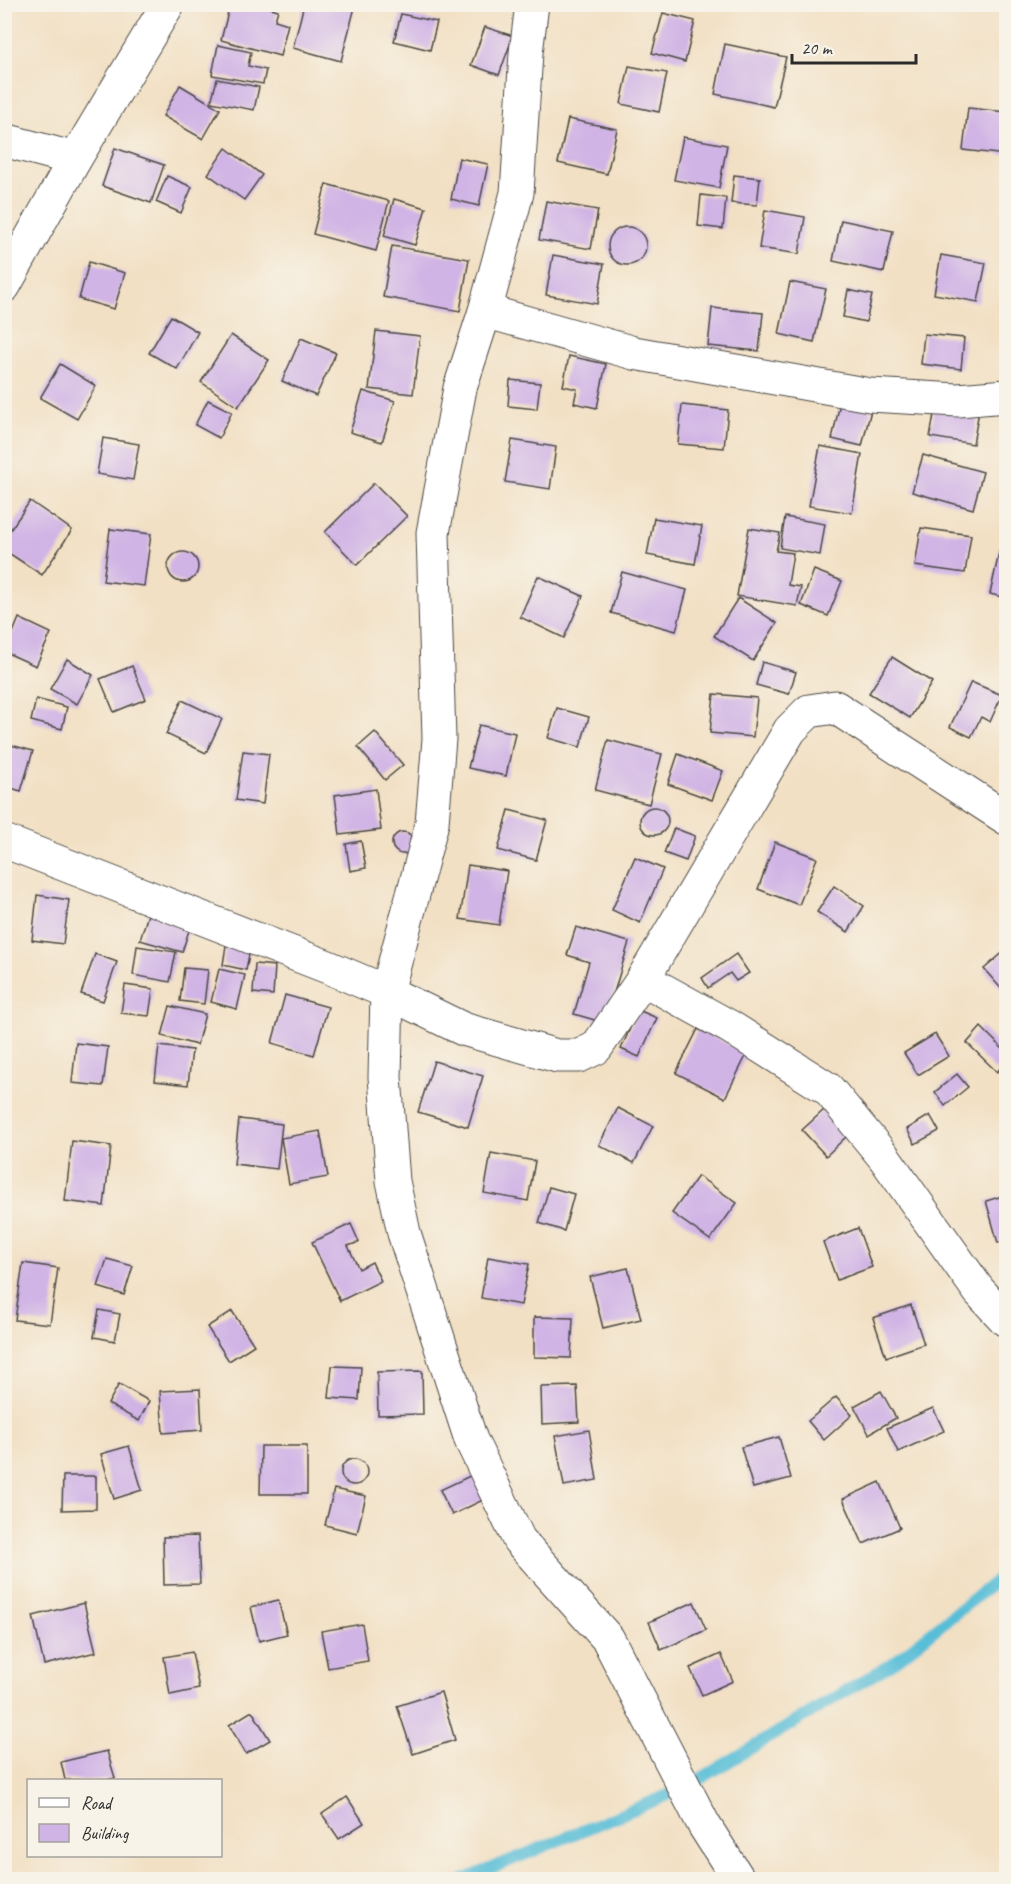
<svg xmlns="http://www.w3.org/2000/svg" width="1011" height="1884" viewBox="0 0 1011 1884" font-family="Caveat,sans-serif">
	<rect width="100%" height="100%" fill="#f7f3e8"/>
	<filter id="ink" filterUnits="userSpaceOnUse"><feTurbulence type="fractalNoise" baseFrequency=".0167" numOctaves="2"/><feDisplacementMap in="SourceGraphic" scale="12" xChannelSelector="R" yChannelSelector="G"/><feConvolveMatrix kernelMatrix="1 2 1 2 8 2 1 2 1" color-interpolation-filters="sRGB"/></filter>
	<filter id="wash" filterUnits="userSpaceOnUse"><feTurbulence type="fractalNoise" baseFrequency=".008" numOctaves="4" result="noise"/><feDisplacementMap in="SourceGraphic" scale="24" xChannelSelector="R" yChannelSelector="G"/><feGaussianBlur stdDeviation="1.35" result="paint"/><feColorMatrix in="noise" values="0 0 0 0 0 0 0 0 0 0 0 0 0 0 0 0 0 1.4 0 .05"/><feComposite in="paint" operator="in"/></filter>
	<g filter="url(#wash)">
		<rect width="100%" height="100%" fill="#f2e0c4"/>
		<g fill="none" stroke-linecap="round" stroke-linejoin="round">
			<path stroke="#59bed7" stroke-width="12" d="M463,1880L685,1788L893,1663L1006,1573"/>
		</g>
		<g id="blocks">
			<g fill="#d0b4e5">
				<path d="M230,4H258L278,10L275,20L288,24L280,56L221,40Z"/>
				<path d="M304,4H345L355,7L341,61L293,48Z"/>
				<path d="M663,13L695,21L685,62L652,53Z"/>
				<path d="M401,14L437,22L430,50L394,41Z"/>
				<path d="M485,27L513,36L499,75L471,65Z"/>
				<path d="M725,44L786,57L774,107L715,94Z"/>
				<path d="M218,45L251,52L248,66L266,70L263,84L212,75Z"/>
				<path d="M629,66L667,73L659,112L621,104Z"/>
				<path d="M217,79L259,87L254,110L211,102Z"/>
				<path d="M180,85L220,109L203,139L163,116Z"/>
				<path d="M968,108L1006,112V155L963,150Z"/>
				<path d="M568,119L617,129L607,174L558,163Z"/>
				<path d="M683,137L727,145L719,188L674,180Z"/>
				<path d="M115,148L164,165L151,203L102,186Z"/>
				<path d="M226,148L262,175L244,200L208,174Z"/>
				<path d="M459,158L488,164L479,206L451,199Z"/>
				<path d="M734,175L760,178L757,205L731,203Z"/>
				<path d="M167,176L192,187L181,213L156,202Z"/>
				<path d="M326,184L389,201L376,251L313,234Z"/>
				<path d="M701,195L726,198L723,229L698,226Z"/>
				<path d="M394,199L426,208L415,245L384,236Z"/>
				<path d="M546,201L598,210L591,249L539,240Z"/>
				<path d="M765,210L805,217L799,254L759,248Z"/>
				<path d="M841,220L893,231L884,272L833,261Z"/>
				<circle cx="627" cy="246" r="19"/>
				<path d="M392,246L469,259L460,311L383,297Z"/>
				<path d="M553,255L604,264L597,304L546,295Z"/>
				<path d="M941,255L986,263L978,302L934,294Z"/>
				<path d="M89,262L125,273L114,309L79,299Z"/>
				<path d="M790,282L826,289L814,342L779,334Z"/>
				<path d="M848,290L872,295L866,322L843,317Z"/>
				<path d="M712,308L763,313L759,351L708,346Z"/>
				<path d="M171,316L198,332L177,369L149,353Z"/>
				<path d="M376,331L420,336L413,394L369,389Z"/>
				<path d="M924,334L964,338L961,369L921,364Z"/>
				<path d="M231,335L269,360L238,407L201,382Z"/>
				<path d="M301,338L336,353L316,396L282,381Z"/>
				<path d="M569,356L606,364L597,408L574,403L577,389L563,386Z"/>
				<path d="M60,364L96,386L77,419L40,398Z"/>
				<path d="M510,380L540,383L537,409L508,406Z"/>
				<path d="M363,391L395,401L382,442L350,432Z"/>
				<path d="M208,400L232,412L219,438L195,425Z"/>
				<path d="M840,403L871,410L862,446L832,439Z"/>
				<path d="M936,403L979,411L973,444L930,437Z"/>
				<path d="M682,405L728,410L724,448L678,444Z"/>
				<path d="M103,438L139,444L133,480L97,474Z"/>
				<path d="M512,440L556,447L550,489L505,482Z"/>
				<path d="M820,446L862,454L852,513L809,506Z"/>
				<path d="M923,455L983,472L973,509L912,492Z"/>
				<path d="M374,483L407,516L357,565L325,532Z"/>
				<path d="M30,501L72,530L42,575L4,550V539Z"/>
				<path d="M785,517L825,524L820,555L780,548Z"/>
				<path d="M654,518L702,526L695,564L647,555Z"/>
				<path d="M749,528L780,533L776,551L793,553L788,585L801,587L797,606L737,596Z"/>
				<path d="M921,528L971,535L965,573L915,566Z"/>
				<path d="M110,529L151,534L144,586L103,581Z"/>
				<path d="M1002,539L1006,540V598L990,594Z"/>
				<circle cx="183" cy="567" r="15"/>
				<path d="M814,570L842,581L828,616L801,605Z"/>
				<path d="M622,572L687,590L676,631L611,613Z"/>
				<path d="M538,576L583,596L564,638L520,617Z"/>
				<path d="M738,598L777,623L753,661L714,636Z"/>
				<path d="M19,618L51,633L36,666L5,652Z"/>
				<path d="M892,657L932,682L910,718L869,693Z"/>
				<path d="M67,659L93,675L77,704L50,689Z"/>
				<path d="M762,662L796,672L789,694L756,685Z"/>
				<path d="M132,666L146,699L114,712L100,679Z"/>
				<path d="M971,682L1002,695L990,722L981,717L971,737L950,727Z"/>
				<path d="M714,694L757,698L753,737L710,733Z"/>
				<path d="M36,699L67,707L62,729L31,721Z"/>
				<path d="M182,700L222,719L206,753L166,734Z"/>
				<path d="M557,708L589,717L580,747L548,738Z"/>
				<path d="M479,725L515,733L506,776L468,768Z"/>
				<path d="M375,732L403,765L385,780L358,747Z"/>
				<path d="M608,740L662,754L649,804L595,790Z"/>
				<path d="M4,743L33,751L21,791L4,786Z"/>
				<path d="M243,751L269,754L263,804L236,800Z"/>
				<path d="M678,754L723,771L712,800L668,784Z"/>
				<path d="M376,789L381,830L340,835L335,795Z"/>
				<circle cx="654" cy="821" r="14"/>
				<path d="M509,810L547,820L536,860L498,850Z"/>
				<path d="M674,828L695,836L686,861L664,853Z"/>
				<circle cx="403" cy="843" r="11"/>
				<path d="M361,841L366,868L350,871L346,844Z"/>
				<path d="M775,842L817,858L799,905L758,889Z"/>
				<path d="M635,857L663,869L640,923L612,910Z"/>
				<path d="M468,865L507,871L499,925L460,919Z"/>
				<path d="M834,886L864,906L848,932L817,912Z"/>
				<path d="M37,895L69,900L63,944L32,940Z"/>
				<path d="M150,908L192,921L182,952L140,940Z"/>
				<path d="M576,927L629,942L605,1023L574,1014L589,962L567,955Z"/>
				<path d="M227,939L251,944L246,970L223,965Z"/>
				<path d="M137,946L176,952L170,982L133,975Z"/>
				<path d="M1006,950V990L1004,992L984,969Z"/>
				<path d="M95,954L117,962L103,1001L81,994Z"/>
				<path d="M736,954L749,973L736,981L730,973L708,988L702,978Z"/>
				<path d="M255,964L275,966L273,995L253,993Z"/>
				<path d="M184,968L208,970L204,1004L180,1001Z"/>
				<path d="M219,969L245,975L237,1009L211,1002Z"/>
				<path d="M125,985L153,989L149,1016L121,1013Z"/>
				<path d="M285,995L328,1007L314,1055L272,1043Z"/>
				<path d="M170,1006L205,1014L197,1045L162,1036Z"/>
				<path d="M638,1010L657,1018L639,1057L621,1049Z"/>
				<path d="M981,1027L1006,1052V1061L997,1072L967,1043Z"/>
				<path d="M698,1029L747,1054L725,1098L676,1073Z"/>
				<path d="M935,1034L949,1056L918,1075L904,1053Z"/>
				<path d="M76,1043L108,1047L103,1086L72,1083Z"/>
				<path d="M159,1046L192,1050L188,1085L155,1081Z"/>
				<path d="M434,1061L483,1076L468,1127L418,1112Z"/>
				<path d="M957,1074L968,1087L945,1106L935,1092Z"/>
				<path d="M618,1108L653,1126L634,1163L599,1145Z"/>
				<path d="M825,1109L848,1135L826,1156L802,1130Z"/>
				<path d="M930,1115L939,1131L915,1144L907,1129Z"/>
				<path d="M239,1119L282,1124L277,1169L234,1164Z"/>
				<path d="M320,1131L328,1177L289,1184L281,1138Z"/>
				<path d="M72,1141L111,1146L104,1206L65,1201Z"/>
				<path d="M491,1153L535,1161L528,1201L484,1193Z"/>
				<path d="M698,1176L737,1203L710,1240L672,1213Z"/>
				<path d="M549,1187L574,1194L564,1231L539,1223Z"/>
				<path d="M1006,1195V1240L998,1243L986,1201Z"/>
				<path d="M351,1224L359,1242L348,1246L359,1269L372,1262L381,1281L340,1301L312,1242Z"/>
				<path d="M858,1228L872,1267L837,1280L823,1242Z"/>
				<path d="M488,1257L529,1264L521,1305L481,1298Z"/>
				<path d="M107,1259L133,1266L124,1295L98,1287Z"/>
				<path d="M23,1263L58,1268L50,1324L15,1320Z"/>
				<path d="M628,1268L641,1319L603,1328L590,1277Z"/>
				<path d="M911,1305L924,1344L886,1357L873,1318Z"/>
				<path d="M99,1310L120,1314L115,1341L94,1337Z"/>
				<path d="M232,1311L254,1345L229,1361L207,1327Z"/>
				<path d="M534,1317L573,1318L571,1358L534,1357Z"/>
				<path d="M332,1366L361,1367L359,1400L329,1398Z"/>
				<path d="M422,1371L423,1414L378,1415L377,1372Z"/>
				<path d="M119,1384L149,1401L139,1421L108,1404Z"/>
				<path d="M577,1386L579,1422L542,1424L541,1387Z"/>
				<path d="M200,1389L202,1430L163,1433L160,1391Z"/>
				<path d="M881,1391L896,1418L869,1434L854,1406Z"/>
				<path d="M836,1397L852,1415L824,1440L808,1421Z"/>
				<path d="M933,1408L944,1431L898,1452L887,1428Z"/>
				<path d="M589,1430L597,1480L564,1486L555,1436Z"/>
				<path d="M779,1437L791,1478L753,1488L741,1447Z"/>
				<path d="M129,1446L142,1490L114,1499L101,1454Z"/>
				<path d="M261,1446H307V1494H260Z"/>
				<circle cx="354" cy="1472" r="13"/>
				<path d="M474,1474L485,1499L452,1515L440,1490Z"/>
				<path d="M63,1476H96V1509L62,1510Z"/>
				<path d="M880,1482L900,1528L863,1544L843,1499Z"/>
				<path d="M334,1489L366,1496L357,1533L325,1525Z"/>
				<path d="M198,1536L200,1584L164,1585L163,1537Z"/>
				<path d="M278,1600L287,1634L259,1641L251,1607Z"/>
				<path d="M694,1602L706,1630L661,1650L649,1622Z"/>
				<path d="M84,1603L96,1652L44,1665L33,1616Z"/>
				<path d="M362,1624L368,1661L328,1668L321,1631Z"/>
				<path d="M192,1652L199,1689L170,1695L164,1657Z"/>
				<path d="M721,1654L733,1681L702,1695L690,1668Z"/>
				<path d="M441,1692L455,1740L413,1754L397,1706Z"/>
				<path d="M252,1711L270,1740L246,1754L229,1725Z"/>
				<path d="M107,1751L115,1778L107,1780H65L61,1762Z"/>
				<path d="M347,1797L364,1823L339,1839L322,1814Z"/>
			</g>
		</g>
	</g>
	<g filter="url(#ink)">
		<use href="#blocks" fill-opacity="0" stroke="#494642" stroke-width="1.5"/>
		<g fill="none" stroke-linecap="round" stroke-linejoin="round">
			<g stroke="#494642" stroke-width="35">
				<g id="minor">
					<path d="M532,4L526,53L517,193L485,311L460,388L433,533L439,739L432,823L387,992L385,1077L393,1181L404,1233L471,1440L519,1540L608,1639L704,1825L739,1880"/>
					<path d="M4,140L75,159"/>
					<path d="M4,286L75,159L168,4"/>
					<path d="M485,311L634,353L870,395L958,400L1006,396"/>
					<path d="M4,841L328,967L387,992L463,1029L557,1056H579L596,1048L643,979L790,730L809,711L835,707L1006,818"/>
					<path d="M643,979L730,1027L828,1089L884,1157L979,1291L1006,1320"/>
				</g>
			</g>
			<use href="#minor" stroke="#fff" stroke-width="33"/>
		</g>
	</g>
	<rect width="1011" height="1884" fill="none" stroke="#f7f3e8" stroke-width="24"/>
	<rect x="27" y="1779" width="195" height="78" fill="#f7f3e8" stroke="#a5a39c" stroke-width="1.5"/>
	<rect x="39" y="1798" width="30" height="9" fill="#ffffff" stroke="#a5a39c" stroke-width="1.5"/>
	<text x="81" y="1809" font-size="18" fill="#2b2b2b">Road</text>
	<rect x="39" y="1824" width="30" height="18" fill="#d0b4e5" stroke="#a5a39c" stroke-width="1.5"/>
	<text x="81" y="1839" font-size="18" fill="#2b2b2b">Building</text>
	<path d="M792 54v9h124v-9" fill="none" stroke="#2b2b2b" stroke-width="3"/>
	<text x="801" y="54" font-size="18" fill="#2b2b2b" stroke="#f7f3e8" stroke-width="4.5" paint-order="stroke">20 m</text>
</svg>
